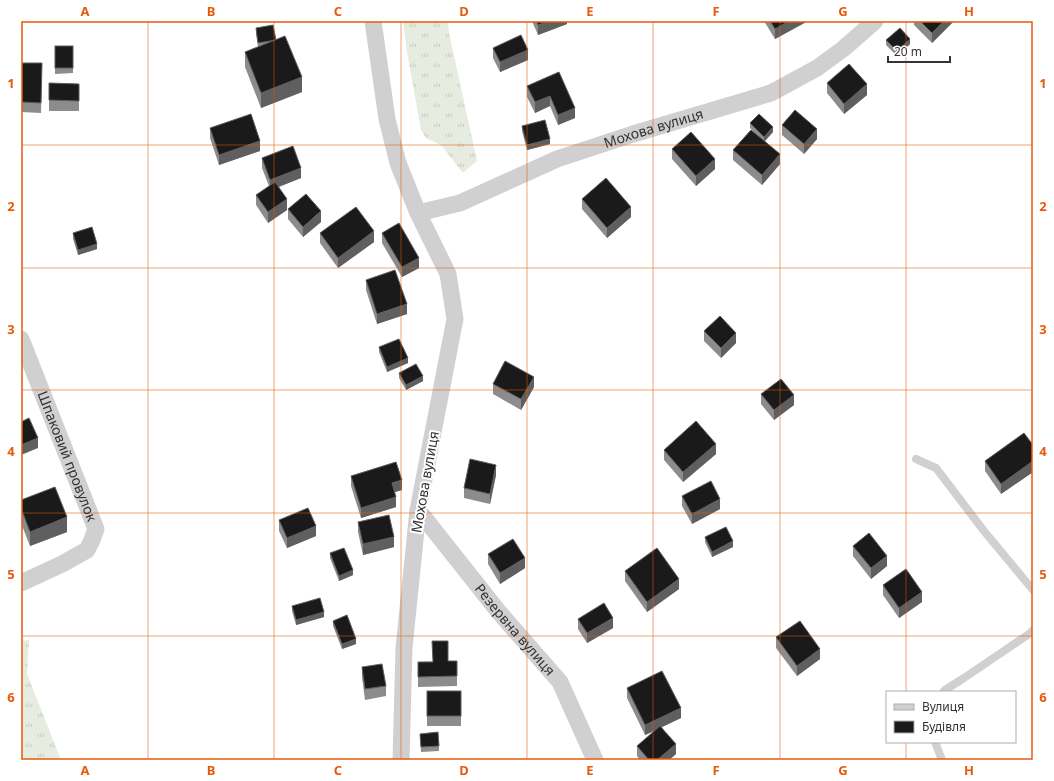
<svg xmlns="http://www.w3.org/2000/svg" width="1054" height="781" viewBox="0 0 1054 781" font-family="'Noto Sans',sans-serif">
	<defs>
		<pattern id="grass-tufts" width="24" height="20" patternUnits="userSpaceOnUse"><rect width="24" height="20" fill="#e6ecdf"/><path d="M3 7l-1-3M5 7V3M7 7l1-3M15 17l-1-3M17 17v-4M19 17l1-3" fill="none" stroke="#c6cbc0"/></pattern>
	</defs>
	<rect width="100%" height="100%" fill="#fff"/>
	<g fill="url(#grass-tufts)">
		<path d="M403,21H448L449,33L477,161L463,173L441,145L426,138L421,130L407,52Z"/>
		<path d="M29,640L27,674L61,760H21V641Z"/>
	</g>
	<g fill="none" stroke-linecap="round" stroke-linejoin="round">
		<g stroke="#d0d0d0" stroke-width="8">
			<path d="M916,459L936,468L984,531L1033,590"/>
			<path d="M943,692L945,690L964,678L1029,634L1033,630"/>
			<path d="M935,742L942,760"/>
		</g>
		<g stroke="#d0d0d0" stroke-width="17">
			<path d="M373,21L387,119L398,163L418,213L448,274L455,319L418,510L404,648L401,760"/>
			<path id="s1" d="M418,213L460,203L557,159L633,134L771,93L817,68L843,49L875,21"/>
			<path id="s2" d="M21,339L96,529L92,540L87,550L62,564L21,583"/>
			<path id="s3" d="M418,510L498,611L560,682L595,760"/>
		</g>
	</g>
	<g fill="#8c8c8c">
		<path d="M532,21H567V24L538,35Z"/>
		<path d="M764,21H808L775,39Z"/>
		<path d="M914,21H954L932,43L914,25Z"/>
		<path d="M256,28L276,40L302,92L261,108L245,67V52L258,47L256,33Z"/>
		<path d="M886,40L910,44L897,56L886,45Z"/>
		<path d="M55,46H73V73L55,74Z"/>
		<path d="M493,48L528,60L500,72L493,58Z"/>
		<path d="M21,63H42L41,113L21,112Z"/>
		<path d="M559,72L575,118L558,125L550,106L535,113L527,97V86Z"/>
		<path d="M49,83L79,84V111H49Z"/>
		<path d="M827,83L867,95L844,114L827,93Z"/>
		<path d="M750,123L773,132L765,141L780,164L762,185L733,160V150L753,131L750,128Z"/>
		<path d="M782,125L817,139L804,154L782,135Z"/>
		<path d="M522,126L550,144L527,150L522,131Z"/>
		<path d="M210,128L260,151L219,165L210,138Z"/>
		<path d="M672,149L715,169L696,186L672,159Z"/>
		<path d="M262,158L301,178L279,187L287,210L268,223L256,205V195L269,186L262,168Z"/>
		<path d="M582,199L631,217L607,238L582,209Z"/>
		<path d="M288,209L321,222L303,237L288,219Z"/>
		<path d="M73,233L97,249L78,255L73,239Z"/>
		<path d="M320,233L374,242L338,268L320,243Z"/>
		<path d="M382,233L419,268L402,277L382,243Z"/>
		<path d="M366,280L407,314L377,324L366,290Z"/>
		<path d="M704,331L736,343L721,358L704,341Z"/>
		<path d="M379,347L408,363L387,372L379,352Z"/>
		<path d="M399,373L423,381L406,390L399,378Z"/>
		<path d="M493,384L534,387L521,410L493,394Z"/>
		<path d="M761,394L794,405L774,420L761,404Z"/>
		<path d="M1033,445V472L1001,494L985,471V461Z"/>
		<path d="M664,450L716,454L683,482L664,460Z"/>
		<path d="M496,475L490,504L464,498V488Z"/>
		<path d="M351,476L402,490L395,492L396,507L361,518L351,486Z"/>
		<path d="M682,496L720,509L692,524L682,506Z"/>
		<path d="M21,500L67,532L30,546L21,523Z"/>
		<path d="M279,520L316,536L287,548L279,531Z"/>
		<path d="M358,522L394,547L363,555L358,532Z"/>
		<path d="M705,537L733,547L712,557L705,542Z"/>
		<path d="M853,546L887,566L871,579L853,556Z"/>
		<path d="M330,553L353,575L339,581L330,558Z"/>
		<path d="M488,554L525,568L500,584L488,564Z"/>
		<path d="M625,571L679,589L647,612L625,581Z"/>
		<path d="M883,585L922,602L899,618L883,595Z"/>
		<path d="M292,606L324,617L296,625L292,611Z"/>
		<path d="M578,619L613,628L587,643L578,629Z"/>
		<path d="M333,621L356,644L342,649L333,626Z"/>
		<path d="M776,637L820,659L797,676L776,648Z"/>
		<path d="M448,661H457V686L418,687V662Z"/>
		<path d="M362,667L386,686V696L365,700L362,677Z"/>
		<path d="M627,688L681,718L662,727L676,754L669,760H640L637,756V746L655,731L645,735L627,698Z"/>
		<rect x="427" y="691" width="34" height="35"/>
		<path d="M420,734L439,746V751L421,752Z"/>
	</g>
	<g fill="#5f5f5f">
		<path d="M548,21H567V24L538,35V25Z"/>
		<path d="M789,21H808L775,39V29Z"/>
		<path d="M944,21H954L932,43V33Z"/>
		<path d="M910,39V44L897,56V51Z"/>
		<path d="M528,50V60L500,72V62Z"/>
		<path d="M302,77V92L261,108V93Z"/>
		<path d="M867,84V95L844,114V104Z"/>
		<path d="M550,96V106L535,113V102Z"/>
		<path d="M575,108V118L558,125V115Z"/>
		<path d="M773,127V132L764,142V137Z"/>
		<path d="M817,129V139L804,154V144Z"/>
		<path d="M550,139V144L527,150V145Z"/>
		<path d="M260,141V151L219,165V155Z"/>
		<path d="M780,154V164L762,185V175Z"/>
		<path d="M715,159V169L696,186V176Z"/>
		<path d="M301,168V178L270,190V180Z"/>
		<path d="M287,199V210L268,223V212Z"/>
		<path d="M631,207V217L607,238V228Z"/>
		<path d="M321,211V222L303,237V227Z"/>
		<path d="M374,231V242L338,268V258Z"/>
		<path d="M97,244V249L78,255V250Z"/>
		<path d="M419,258V268L402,277V267Z"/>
		<path d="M407,304V314L377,324V314Z"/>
		<path d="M736,333V343L721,358V348Z"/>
		<path d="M408,358V363L387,372V367Z"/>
		<path d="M423,376V381L406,390V385Z"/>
		<path d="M534,377V387L521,410V399Z"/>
		<path d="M794,395V405L774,420V410Z"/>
		<path d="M38,438V448L21,455V445Z"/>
		<path d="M716,444V454L683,482V472Z"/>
		<path d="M1033,461V472L1001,494V484Z"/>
		<path d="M496,465V475L490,504V494Z"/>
		<path d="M402,480V490L392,493V483Z"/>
		<path d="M396,497V507L361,518V508Z"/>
		<path d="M720,499V509L692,524V514Z"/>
		<path d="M67,517V532L30,546V532Z"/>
		<path d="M316,526V536L287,548V538Z"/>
		<path d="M394,537V547L363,555V544Z"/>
		<path d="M733,541V547L712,557V552Z"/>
		<path d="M887,556V566L871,579V568Z"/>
		<path d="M525,558V568L500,584V573Z"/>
		<path d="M353,570V575L339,581V576Z"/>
		<path d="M679,579V589L647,612V602Z"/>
		<path d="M922,592V602L899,618V608Z"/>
		<path d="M324,612V617L296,625V620Z"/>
		<path d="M613,618V628L587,643V633Z"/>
		<path d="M356,639V644L342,649V644Z"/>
		<path d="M820,649V659L797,676V666Z"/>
		<path d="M681,708V718L645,735V725Z"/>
		<path d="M676,744V754L669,760H657Z"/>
	</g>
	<g fill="#1a1a1a" stroke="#5f5f5f">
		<path d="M536,21H548L538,25Z"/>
		<path d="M770,21H789L775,29Z"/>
		<path d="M920,21H944L932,33Z"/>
		<path d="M273,25L276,40L258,43L256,28Z"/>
		<path d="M900,28L910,39L897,51L886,40Z"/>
		<path d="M521,35L528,50L500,62L493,48Z"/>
		<path d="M285,36L302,77L261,93L245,52Z"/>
		<rect x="55" y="46" width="18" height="22"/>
		<path d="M21,63H42L41,103L21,102Z"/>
		<path d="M849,64L867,84L844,104L827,83Z"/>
		<path d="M559,72L575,108L558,115L550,96L535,102L527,86Z"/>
		<path d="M49,83L79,84V101L49,100Z"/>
		<path d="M795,110L817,129L804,144L782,125Z"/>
		<path d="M251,114L260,141L219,155L210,128Z"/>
		<path d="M759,114L773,127L764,137L750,123Z"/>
		<path d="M545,120L550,139L527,145L522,126Z"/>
		<path d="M751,130L780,154L762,175L733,150Z"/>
		<path d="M691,132L715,159L696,176L672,149Z"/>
		<path d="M293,146L301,168L270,180L262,158Z"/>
		<path d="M606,178L631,207L607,228L582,199Z"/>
		<path d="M275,182L287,199L268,212L256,195Z"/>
		<path d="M306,194L321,211L303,227L288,209Z"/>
		<path d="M356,207L374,231L338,258L320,233Z"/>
		<path d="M399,223L419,258L402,267L382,233Z"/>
		<path d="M92,227L97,244L78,250L73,233Z"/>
		<path d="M395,270L407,304L377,314L366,280Z"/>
		<path d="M720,316L736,333L721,348L704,331Z"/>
		<path d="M399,339L408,358L387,367L379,347Z"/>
		<path d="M505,361L534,377L521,399L493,384Z"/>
		<path d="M416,364L423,376L406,385L399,373Z"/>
		<path d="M781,379L794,395L774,410L761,394Z"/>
		<path d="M29,418L38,438L21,445V422Z"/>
		<path d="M696,421L716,444L683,472L664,450Z"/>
		<path d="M1024,433L1033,445V461L1001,484L985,461Z"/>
		<path d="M470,459L496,465L490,494L464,488Z"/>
		<path d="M396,462L402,480L392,483L396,497L361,508L351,476Z"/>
		<path d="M711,481L720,499L692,514L682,496Z"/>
		<path d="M55,487L67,517L30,532L21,508V500Z"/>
		<path d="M308,508L316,526L287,538L279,520Z"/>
		<path d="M389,515L394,537L363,544L358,522Z"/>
		<path d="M726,527L733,541L712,552L705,537Z"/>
		<path d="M869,533L887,556L871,568L853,546Z"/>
		<path d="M513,539L525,558L500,573L488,554Z"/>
		<path d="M344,548L353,570L339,576L330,553Z"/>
		<path d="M657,548L679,579L647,602L625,571Z"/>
		<path d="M906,569L922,592L899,608L883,585Z"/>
		<path d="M320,598L324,612L296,620L292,606Z"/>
		<path d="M604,603L613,618L587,633L578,619Z"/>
		<path d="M347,615L356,639L342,644L333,621Z"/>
		<path d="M800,621L820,649L797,666L776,637Z"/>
		<path d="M432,641H448V661H457V676L418,677V662H433Z"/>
		<path d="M382,664L386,686L365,689L362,667Z"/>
		<path d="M662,671L681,708L645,725L627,688Z"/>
		<rect x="427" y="691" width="34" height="25"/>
		<path d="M660,726L676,744L657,760H649L637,746Z"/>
		<path d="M438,732L439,746L421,747L420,734Z"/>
	</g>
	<path fill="none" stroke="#e8590c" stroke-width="1" stroke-opacity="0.55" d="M148,21V760M274,21V760M401,21V760M527,21V760M653,21V760M780,21V760M906,21V692M21,145H1033M21,268H1033M21,390H1033M21,513H1033M21,636H1033M906,742V760"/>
	<g text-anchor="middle" stroke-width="4" stroke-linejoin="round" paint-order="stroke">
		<g font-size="14" fill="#333" stroke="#fff">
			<text dy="5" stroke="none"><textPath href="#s1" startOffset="251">Мохова вулиця</textPath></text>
			<text dy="5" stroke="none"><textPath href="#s2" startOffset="126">Шпаковий провулок</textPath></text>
			<text transform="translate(425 482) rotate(-80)" y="5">Мохова вулиця</text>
			<text dy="5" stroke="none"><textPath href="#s3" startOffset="154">Резервна вулиця</textPath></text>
		</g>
	</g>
	<rect width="1054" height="781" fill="none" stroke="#ffffff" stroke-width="44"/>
	<rect x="886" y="691" width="130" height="52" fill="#ffffff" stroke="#adadad"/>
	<rect x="894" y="704" width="20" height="6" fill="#d0d0d0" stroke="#adadad"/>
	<text x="922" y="711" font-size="12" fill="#333333">Вулиця</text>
	<rect x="894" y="721" width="20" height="12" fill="#1a1a1a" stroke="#adadad"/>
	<text x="922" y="731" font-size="12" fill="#333333">Будівля</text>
	<path d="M888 56v6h62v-6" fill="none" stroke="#333333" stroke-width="2"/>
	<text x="894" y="56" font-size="12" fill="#333333" stroke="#ffffff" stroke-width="3" paint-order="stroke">20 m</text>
	<rect x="22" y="22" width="1010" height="737" fill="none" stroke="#e8590c" stroke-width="1.5"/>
	<g font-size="13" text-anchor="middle" font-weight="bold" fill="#e8590c">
		<text x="85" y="16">A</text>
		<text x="211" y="16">B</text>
		<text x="338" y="16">C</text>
		<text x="464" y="16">D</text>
		<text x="590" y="16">E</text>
		<text x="716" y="16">F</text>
		<text x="843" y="16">G</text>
		<text x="969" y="16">H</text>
		<text x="11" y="88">1</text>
		<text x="1043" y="88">1</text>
		<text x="11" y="211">2</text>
		<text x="1043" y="211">2</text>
		<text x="11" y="334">3</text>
		<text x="1043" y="334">3</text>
		<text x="11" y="456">4</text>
		<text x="1043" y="456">4</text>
		<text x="11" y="579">5</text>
		<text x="1043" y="579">5</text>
		<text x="11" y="702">6</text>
		<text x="1043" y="702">6</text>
		<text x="85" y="775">A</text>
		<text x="211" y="775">B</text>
		<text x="338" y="775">C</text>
		<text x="464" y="775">D</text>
		<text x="590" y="775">E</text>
		<text x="716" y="775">F</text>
		<text x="843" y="775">G</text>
		<text x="969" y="775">H</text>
	</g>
</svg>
